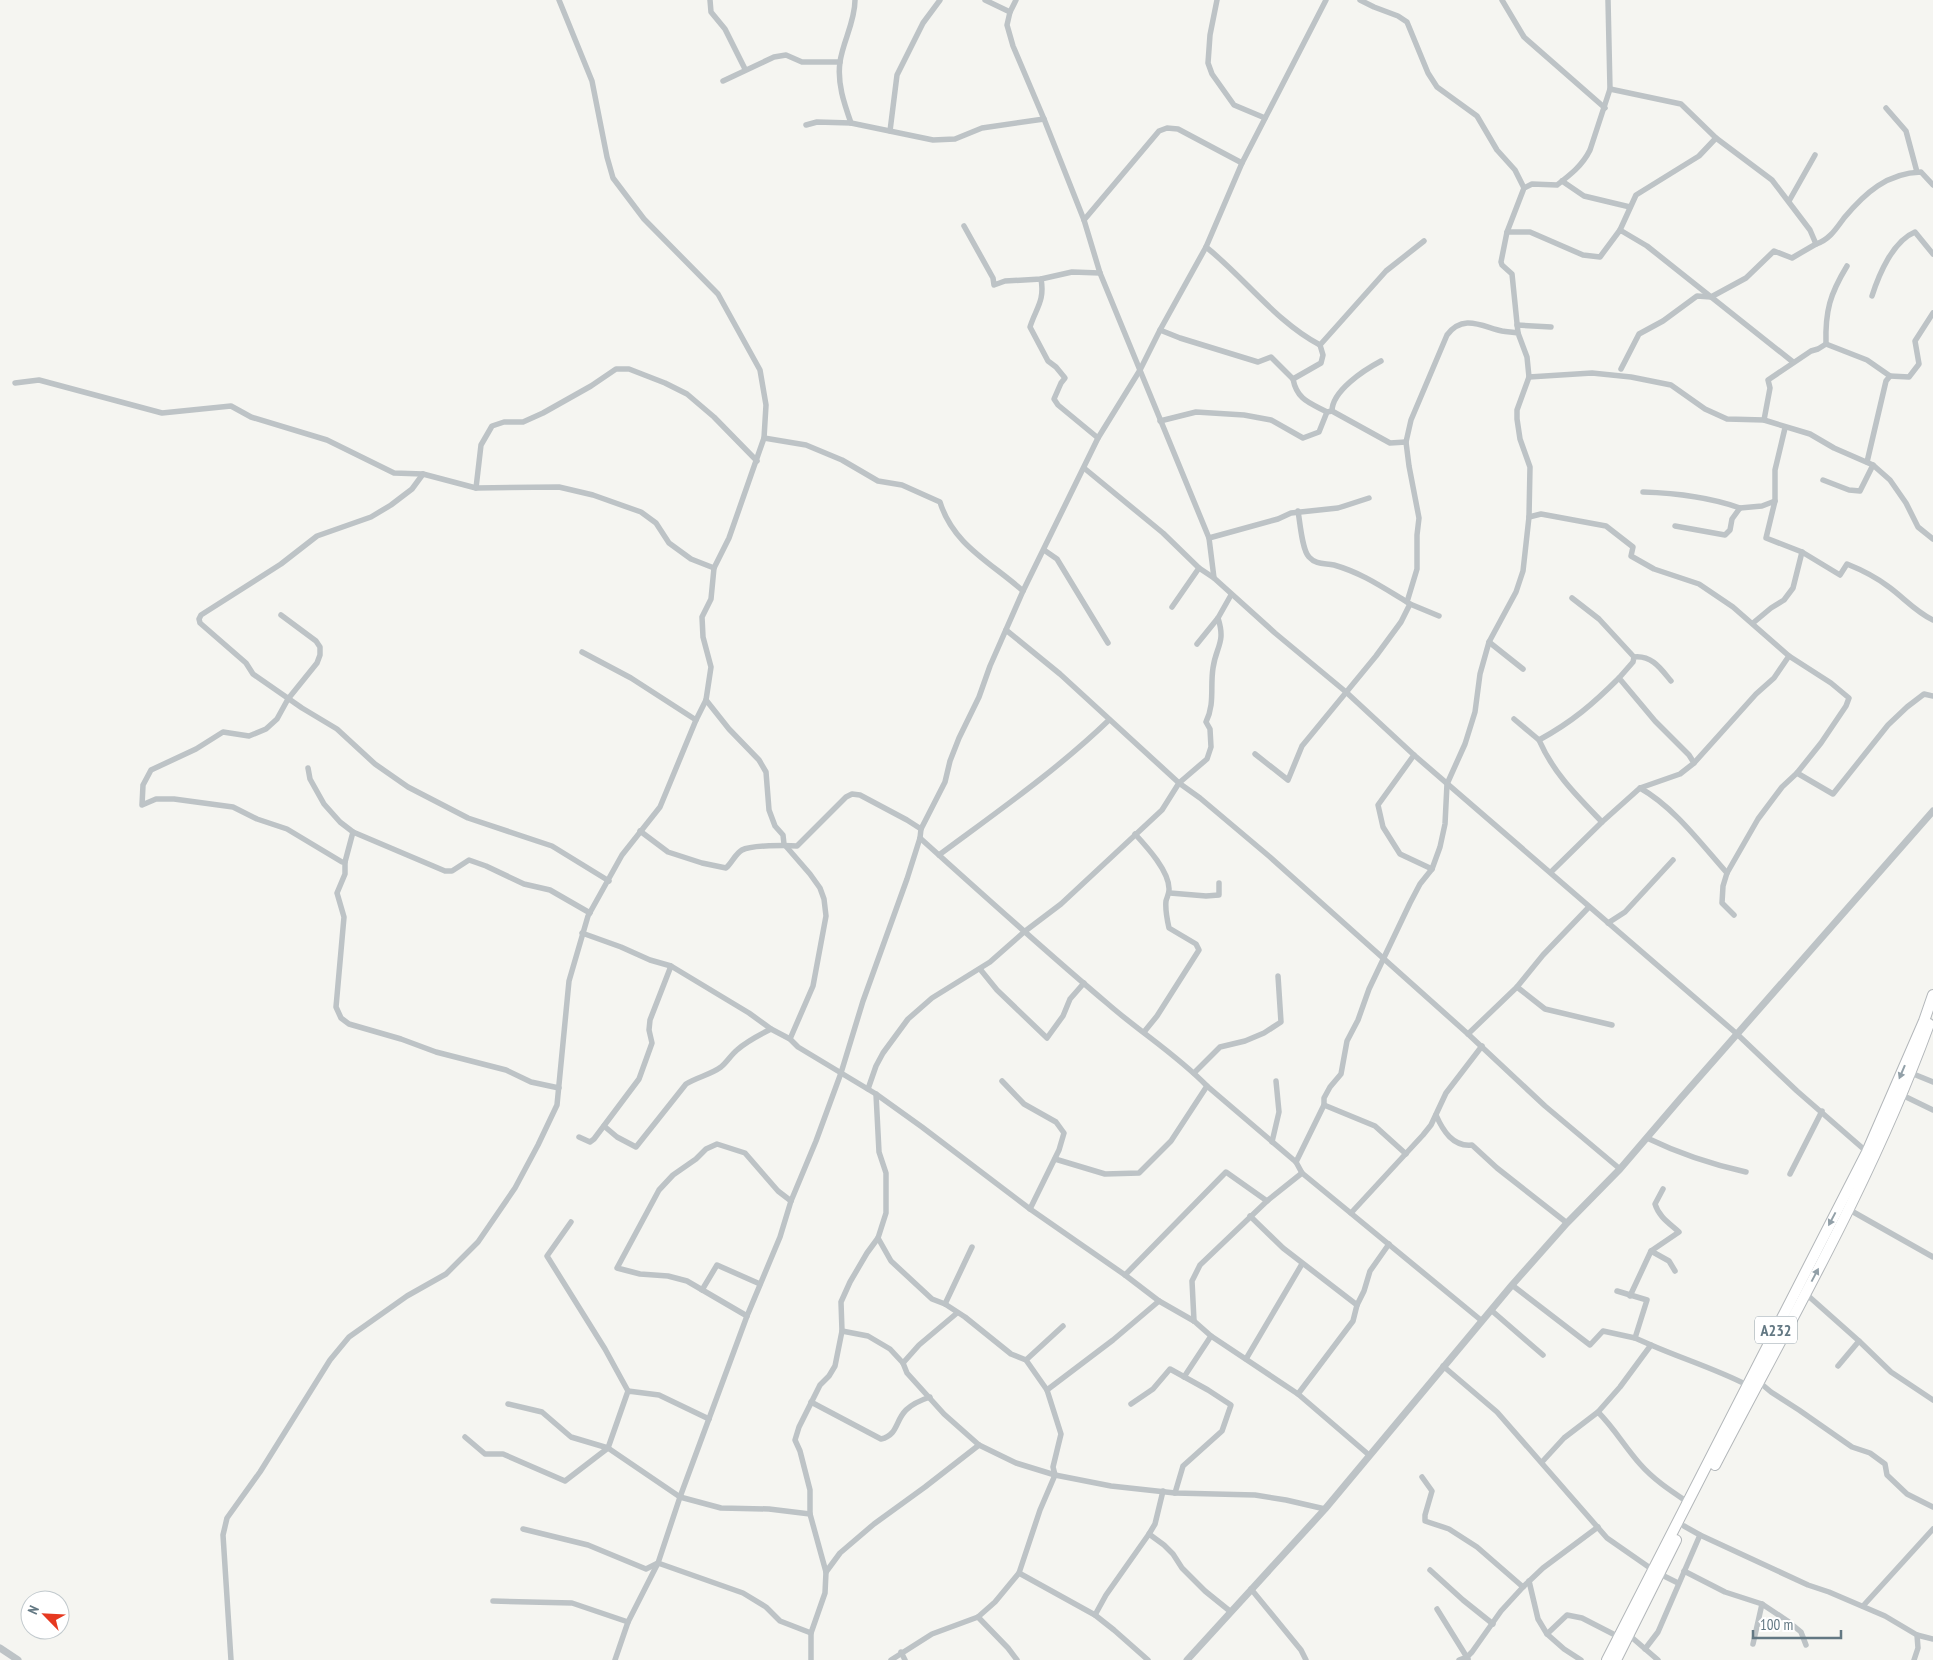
<svg xmlns="http://www.w3.org/2000/svg" width="1933" height="1660" viewBox="0 0 1933 1660" font-family="'PT Sans Narrow',sans-serif">
	<rect width="100%" height="100%" fill="#f5f5f1"/>
	<g fill="none" stroke-linecap="round" stroke-linejoin="round">
		<g stroke="#b3b7ba" stroke-width="12">
			<g id="trunk">
				<path d="M1715,1465C1790,1321 1873,1178 1929,1024"/>
				<path d="M1607,1660L1867,1152L1924,1021L1933,995"/>
				<path d="M1616,1660L1676,1540"/>
			</g>
		</g>
		<g stroke="#bdc3c6" stroke-width="5.5">
			<path d="M710,0L711,12L725,29L745,69"/>
			<path d="M985,0L1010,12"/>
			<path d="M1016,0L1010,12L1007,25L1013,46L1044,119L1084,220L1100,273L1209,538L1214,578"/>
			<path d="M1217,0L1210,35L1208,63L1212,74L1234,105L1265,118"/>
			<path d="M1360,0L1374,7L1398,16L1407,22L1428,73L1437,87L1477,116L1497,150L1515,170L1524,188"/>
			<path d="M1502,0L1524,37L1605,108"/>
			<path d="M723,81L774,57L786,55L802,62H840"/>
			<path d="M1610,89L1681,104L1716,138L1772,180L1810,230L1816,244C1829,240 1836,229 1844,218C1865,193 1887,173 1921,172L1933,185"/>
			<path d="M1886,108L1906,131L1917,172"/>
			<path d="M851,123C844,103 837,83 840,62C843,41 855,22 855,0"/>
			<path d="M806,125L817,122L851,123L933,140L955,139L982,128L1044,119"/>
			<path d="M890,131L897,75L923,23L940,0"/>
			<path d="M1562,181L1584,196L1630,207"/>
			<path d="M1789,201L1815,155"/>
			<path d="M1084,220L1159,131L1167,128L1178,129L1242,163"/>
			<path d="M964,226L993,278L994,285L1005,281L1041,279L1072,272L1100,273"/>
			<path d="M1620,230L1636,195L1699,156L1716,138"/>
			<path d="M1507,232L1524,188L1532,184L1557,185C1570,175 1582,166 1590,150L1610,89L1608,0"/>
			<path d="M1206,247C1245,278 1276,322 1320,345L1386,271L1424,241"/>
			<path d="M1041,279C1045,301 1036,308 1030,327L1048,361L1056,367L1065,378L1061,383L1054,399L1058,405L1098,438"/>
			<path d="M1872,296C1879,274 1893,241 1915,232L1933,254"/>
			<path d="M1517,325L1551,327"/>
			<path d="M1160,330L1180,338L1258,362L1271,357L1293,379"/>
			<path d="M1518,333L1512,274L1502,265L1501,262L1507,232H1530L1583,255L1600,257L1620,230L1647,246L1793,362"/>
			<path d="M1826,344C1825,311 1830,294 1847,266"/>
			<path d="M1320,345L1323,355L1321,363L1293,379C1297,400 1310,403 1327,412"/>
			<path d="M1621,369L1639,334L1663,321L1697,296L1711,297L1746,278L1774,251L1792,258L1816,244"/>
			<path d="M1890,376L1909,377L1919,364L1915,341L1933,313"/>
			<path d="M1529,377L1592,373L1631,377L1671,385L1705,409L1727,419L1764,420L1810,434L1834,448L1873,465L1890,480L1906,503L1918,527L1933,539"/>
			<path d="M15,383L39,380L162,413L231,406L251,417L327,440L394,473L423,474L476,488L559,487L593,495L641,512L656,523L669,543L691,559L714,568"/>
			<path d="M1332,411C1332,391 1364,370 1381,361"/>
			<path d="M1764,420L1770,388L1768,380L1811,351L1818,349L1826,344L1867,360L1890,376L1886,381L1867,462"/>
			<path d="M1160,421L1196,412L1244,415L1271,420L1303,438L1319,432L1327,412L1332,411L1390,443L1406,442"/>
			<path d="M1785,428L1775,470V501L1766,538L1802,552L1840,575L1847,564C1862,570 1876,577 1889,587C1904,598 1916,612 1933,620"/>
			<path d="M764,438L806,445L842,460L878,481L902,485L940,502C953,545 992,563 1023,591"/>
			<path d="M1084,468L1163,533L1199,568L1214,578L1275,633L1346,692L1414,755L1737,1034L1797,1091L1867,1152"/>
			<path d="M423,474L412,489L391,505L371,517L317,536L281,564L201,615L199,619L200,623L246,663L253,674L302,708L337,729L375,764L408,787L468,818L552,846L609,881"/>
			<path d="M1823,480L1849,490L1860,491L1873,465"/>
			<path d="M476,488L481,445L492,426L504,422H523L543,413L591,386L616,369H629L665,383L687,394L714,417L757,461"/>
			<path d="M1643,492C1676,493 1709,497 1740,508"/>
			<path d="M1298,511C1300,522 1302,550 1309,557C1316,565 1325,563 1334,565C1362,573 1382,587 1407,602"/>
			<path d="M1529,517L1541,514L1606,526L1633,547L1631,556L1654,569L1699,584L1733,607L1789,656L1831,683L1849,698L1846,706L1821,743L1797,773L1782,787L1758,819L1727,873L1723,886L1722,903L1734,915"/>
			<path d="M1675,526L1725,535L1730,530L1732,519L1740,508L1762,506L1775,501"/>
			<path d="M1209,538L1278,519L1291,513L1338,508L1369,498"/>
			<path d="M1044,550L1057,559L1108,643"/>
			<path d="M1572,598L1599,619L1634,657"/>
			<path d="M1410,604L1439,616"/>
			<path d="M1172,607L1199,568"/>
			<path d="M281,615L316,641L320,647V655L317,663L288,699L277,719L266,729L249,736L223,732L196,749L151,770L143,785L142,805L156,799H174L233,807L257,819L287,829L342,862H345L353,832"/>
			<path d="M1753,623L1771,608L1784,600L1793,588L1802,552"/>
			<path d="M1006,630L1060,674L1179,783L1200,798L1270,857L1468,1034L1545,1106L1620,1169"/>
			<path d="M1489,642L1523,669"/>
			<path d="M1197,644L1218,618L1231,595"/>
			<path d="M582,652L631,678L696,720"/>
			<path d="M706,700L729,729L759,760L766,772L769,810L775,826L783,835L784,844L810,874L820,888L824,899L826,916L813,986L790,1039"/>
			<path d="M1514,719L1539,740"/>
			<path d="M1255,754L1288,780L1302,746L1376,656L1401,622L1410,604L1407,602L1417,569V535L1419,518L1409,466L1406,442L1411,420L1447,335C1463,314 1481,326 1502,331C1507,332 1512,332 1518,333L1527,357L1529,377L1517,410V419L1520,439L1530,467L1529,517L1523,571L1516,592L1489,642L1480,674L1475,712L1465,744L1447,784L1445,824L1440,847L1432,869L1420,884L1410,903L1369,989L1358,1020L1347,1041L1341,1074L1330,1087L1324,1098V1105L1296,1162"/>
			<path d="M1414,755L1378,805L1383,827L1400,854L1432,869"/>
			<path d="M1694,763L1756,694L1774,678L1789,656"/>
			<path d="M308,768L310,779L324,804L340,822L353,832L445,871H452L469,860L486,866L524,884L550,890L590,913"/>
			<path d="M1797,773L1833,794L1888,725L1907,707L1924,694L1933,696"/>
			<path d="M1640,788C1674,807 1702,845 1727,873"/>
			<path d="M1602,822C1577,796 1554,774 1539,740C1572,722 1593,704 1619,678"/>
			<path d="M640,831L668,852L702,863L726,868C732,863 735,854 742,850C751,845 787,845 797,846L846,797L852,794L860,795L907,820L921,829"/>
			<path d="M1135,834C1147,847 1170,872 1169,890C1169,894 1167,897 1166,901C1165,910 1167,919 1169,928L1196,944L1199,950L1157,1016L1144,1032"/>
			<path d="M920,838C982,894 1044,950 1108,1004C1140,1032 1177,1055 1207,1086L1296,1162L1302,1173L1482,1321"/>
			<path d="M939,855C997,812 1057,770 1109,720"/>
			<path d="M345,862V874L337,893L344,917L336,1007L341,1018L349,1024L401,1039L436,1052L506,1070L531,1082L559,1088"/>
			<path d="M1551,872L1602,822L1640,788L1680,774L1694,763L1689,755L1655,721L1619,678L1633,662L1634,657C1652,655 1661,669 1671,681"/>
			<path d="M1170,893L1206,896L1219,895V883"/>
			<path d="M1608,923L1625,912L1673,860"/>
			<path d="M582,933L621,947L650,960L671,966L749,1013L771,1029L790,1039L798,1047L876,1094L922,1127L1030,1209L1125,1275L1159,1301L1194,1321L1211,1336L1298,1394L1369,1455"/>
			<path d="M980,969L997,990L1047,1038L1063,1016L1070,999L1084,983"/>
			<path d="M1517,987L1545,1009L1612,1025"/>
			<path d="M1468,1034L1517,987L1543,955L1589,907"/>
			<path d="M1194,1073L1220,1047L1245,1041L1264,1033L1281,1022L1278,976"/>
			<path d="M1911,1073L1933,1082"/>
			<path d="M1002,1081L1024,1104L1056,1122L1064,1133L1059,1150L1030,1209"/>
			<path d="M868,1089L876,1066L883,1053L908,1019L932,998L990,962L1024,932L1061,904L1162,810L1179,783L1207,759L1211,747L1210,729L1206,722C1215,703 1210,688 1213,668C1216,646 1226,643 1218,618"/>
			<path d="M1902,1095L1933,1110"/>
			<path d="M1324,1105L1375,1126L1406,1154"/>
			<path d="M1436,1115C1443,1131 1453,1147 1472,1145L1497,1168L1567,1223"/>
			<path d="M604,1126L617,1137L636,1147L686,1084C697,1077 710,1075 721,1067C727,1062 731,1055 737,1050C747,1041 759,1035 771,1029"/>
			<path d="M579,1137L590,1142L594,1139L639,1079L652,1043L649,1030L650,1020L671,966"/>
			<path d="M1647,1138C1680,1154 1710,1164 1746,1172"/>
			<path d="M1272,1142L1279,1112L1276,1081"/>
			<path d="M1055,1159L1105,1174L1139,1173L1171,1141L1207,1086"/>
			<path d="M1790,1174L1822,1111"/>
			<path d="M1848,1209L1933,1257"/>
			<path d="M1351,1213L1423,1135L1431,1125L1446,1093L1482,1046"/>
			<path d="M1250,1216L1283,1248L1357,1305"/>
			<path d="M571,1222L547,1256L605,1349L628,1391"/>
			<path d="M878,1238L891,1261L932,1299L945,1304L965,1317L1011,1354L1026,1360L1047,1390L1061,1434L1053,1467L1055,1475L1040,1510L1019,1573L995,1602L978,1617L932,1634L891,1660"/>
			<path d="M1651,1251L1669,1261L1675,1271"/>
			<path d="M1125,1275L1226,1172L1267,1201"/>
			<path d="M1512,1285L1590,1345L1603,1331L1635,1338L1651,1345"/>
			<path d="M702,1290L717,1265L760,1284"/>
			<path d="M1617,1291L1647,1300L1635,1338"/>
			<path d="M1805,1293L1859,1341L1891,1372L1933,1400"/>
			<path d="M1630,1296L1651,1251L1679,1232C1669,1223 1659,1217 1655,1204L1663,1189"/>
			<path d="M945,1304L972,1247"/>
			<path d="M1491,1310L1543,1355"/>
			<path d="M747,1316L687,1281L668,1276L640,1274L617,1268L659,1190L673,1175L696,1159L706,1149L717,1144L745,1153L778,1191L791,1201"/>
			<path d="M1194,1321L1192,1281L1200,1265L1267,1201L1302,1173"/>
			<path d="M842,1331L868,1336L890,1349L903,1363L907,1373L944,1414L979,1445L1016,1463L1055,1475L1111,1486L1175,1493L1255,1495L1286,1500L1325,1509"/>
			<path d="M1246,1359L1302,1264"/>
			<path d="M1026,1360L1063,1326"/>
			<path d="M903,1363L919,1345L957,1313"/>
			<path d="M1443,1366L1497,1412L1607,1538L1653,1570"/>
			<path d="M1838,1366L1859,1341"/>
			<path d="M1184,1377L1211,1336"/>
			<path d="M1758,1381L1771,1392L1799,1410L1852,1447L1870,1453L1885,1464L1887,1475L1907,1494L1933,1507"/>
			<path d="M1047,1390L1113,1340L1159,1301"/>
			<path d="M1298,1394L1353,1321L1357,1305L1364,1291L1370,1271L1389,1244"/>
			<path d="M811,1402L881,1439C898,1435 895,1421 906,1410C913,1403 921,1400 930,1397"/>
			<path d="M508,1404L542,1412L571,1437L608,1448L680,1497L721,1508L769,1509L810,1514"/>
			<path d="M1131,1404L1153,1389L1170,1369L1208,1390L1231,1405L1222,1431L1183,1466L1175,1493"/>
			<path d="M1598,1412L1620,1387L1651,1345C1683,1359 1716,1369 1747,1385"/>
			<path d="M465,1437L485,1454H503L565,1481L608,1448L628,1391L659,1395L709,1419"/>
			<path d="M1542,1462L1564,1438L1598,1412C1614,1428 1625,1447 1640,1464C1654,1480 1671,1491 1689,1503"/>
			<path d="M1422,1477L1432,1491L1425,1515V1521L1449,1529L1477,1547L1523,1587"/>
			<path d="M1684,1526L1700,1535L1808,1585L1829,1592L1885,1616L1917,1635L1918,1648L1914,1660"/>
			<path d="M523,1529L588,1545L646,1569L658,1563L743,1593L766,1607L780,1621L811,1633"/>
			<path d="M1149,1534L1164,1545L1173,1554L1182,1568L1205,1591L1231,1612"/>
			<path d="M1430,1570L1463,1600L1493,1624"/>
			<path d="M1684,1571L1725,1592L1762,1604L1789,1622L1801,1632L1806,1645"/>
			<path d="M826,1572L840,1553L874,1524L925,1487L979,1445"/>
			<path d="M1019,1573L1095,1615L1114,1630L1148,1660"/>
			<path d="M1660,1574L1678,1583"/>
			<path d="M1529,1581L1538,1619L1547,1634"/>
			<path d="M1251,1589L1301,1650L1306,1660"/>
			<path d="M493,1601L572,1603L628,1622"/>
			<path d="M1863,1606L1933,1529"/>
			<path d="M1437,1609L1468,1659"/>
			<path d="M1095,1615L1106,1595L1149,1534L1155,1524L1163,1491"/>
			<path d="M978,1617L1008,1648L1017,1660"/>
			<path d="M1629,1635L1658,1660"/>
			<path d="M1917,1635L1933,1639"/>
			<path d="M1753,1644L1762,1604"/>
			<path d="M1645,1649L1658,1632L1700,1535"/>
			<path d="M901,1652L905,1660"/>
			<path d="M231,1660L223,1535L227,1518L260,1472L330,1360L349,1337L407,1296L446,1274L478,1242L515,1188L538,1145L557,1105L569,981L588,916L622,855L660,807L696,720L706,700L711,667L703,637L702,617L711,599L714,568L729,538L764,438L766,405L760,370L718,294L644,219L613,178L607,157L592,81L559,0"/>
			<path d="M615,1660L628,1622L658,1563L680,1497L747,1316L780,1237L791,1201L816,1141L841,1073L863,1001L907,879L920,838L921,829L945,782L950,761L959,738L979,697L990,666L1023,591L1098,438L1140,370L1160,330L1206,247L1242,163L1326,0"/>
			<path d="M811,1660V1633L825,1593L826,1572L810,1514V1490L800,1451L795,1440L799,1427L820,1385L829,1376L835,1366L842,1331L841,1302L850,1282L867,1253L878,1238L886,1213V1173L879,1152L876,1094"/>
			<path d="M1459,1660L1467,1657L1472,1652L1501,1611L1523,1587L1543,1568L1598,1527"/>
			<path d="M1581,1660L1564,1649L1547,1634L1567,1615L1582,1618L1619,1637"/>
		</g>
		<g stroke="#bdc3c6" stroke-width="7">
			<path d="M0,1648L18,1660"/>
			<path d="M1187,1660L1325,1509L1512,1285L1567,1223L1620,1169L1680,1099L1933,811"/>
		</g>
		<use href="#trunk" stroke="#fff" stroke-width="10"/>
	</g>
	<defs><path id="oneway-solid" d="M-6-.8H1V-3.2L6.5 0L1 3.2V.8H-6Z" transform="scale(1.25)"/></defs>
	<g fill="#92a0a8">
		<use href="#oneway-solid" transform="translate(1902 1072) rotate(113)"/>
		<use href="#oneway-solid" transform="translate(1832 1219) rotate(118)"/>
		<use href="#oneway-solid" transform="translate(1815 1275) rotate(-62)"/>
	</g>
	<g text-anchor="middle" stroke-width="5" stroke-linejoin="round" paint-order="stroke">
		<rect fill="#fff" stroke="#92a0a8" stroke-width="1" x="1755" y="1316.5" width="42" height="27" rx="4"/>
		<g font-size="16" font-weight="bold" fill="#637883">
			<text x="1776" y="1336">A232</text>
		</g>
	</g>
	<g transform="translate(45 1615) rotate(294)"><circle r="24" fill="#ffffff" stroke="#c1c9cd"/>
	<path d="M0-4L9 19L0 12L-9 19Z" fill="#e63920"/>
	<text y="-8" font-size="14" font-weight="bold" text-anchor="middle" fill="#637883">N</text>
	</g>
	<path d="M1753 1630v8h88v-8" fill="none" stroke="#637883" stroke-width="2.5"/>
	<text x="1760" y="1630" font-size="15" fill="#637883" stroke="#ffffff" stroke-width="4" paint-order="stroke">100 m</text>
</svg>
